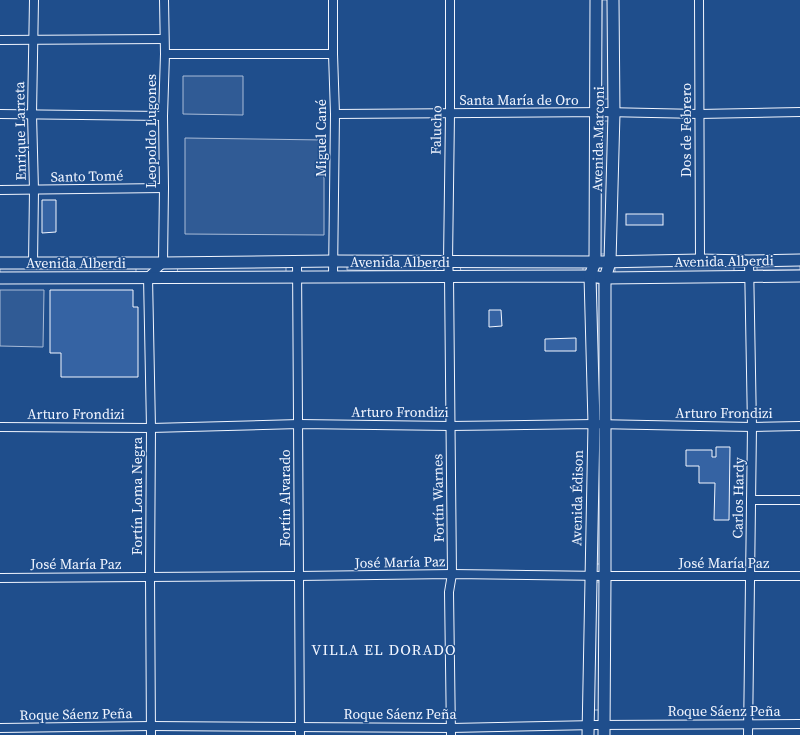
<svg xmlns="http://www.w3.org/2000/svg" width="800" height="735" viewBox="0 0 800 735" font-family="'Source Serif 4',serif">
	<rect width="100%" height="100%" fill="#1f4e8c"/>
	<g fill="#305b95" stroke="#a8bbd7">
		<path d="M602,0H609L608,99H601Z"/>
		<path d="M183,76H243V115L183,114Z"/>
		<path d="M603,121H609L605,254H599Z"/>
		<path d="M185,138L324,140V235L185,234Z"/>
		<path d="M347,265L436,266V272L347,270Z"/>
		<path d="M734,265V272L615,273V267Z"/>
		<rect x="757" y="265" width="43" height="5"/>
		<path d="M460,266H583V271L461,272Z"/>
		<path d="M0,267L136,268V273H0Z"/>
		<path d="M178,267H286V273H177Z"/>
		<path d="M599,283L602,410H599L596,284Z"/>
		<path d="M0,290H44L43,347L0,346Z"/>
		<path d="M598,436H603L600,564H595Z"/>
		<rect x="594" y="582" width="7" height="128"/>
	</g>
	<g fill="#3563a3" stroke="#f2f6ff">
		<path d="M42,200H56V232L42,233Z"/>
		<rect x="626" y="214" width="37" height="11"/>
		<path d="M50,290H133V307H138V377H61V353H50Z"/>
		<path d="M489,310H501L502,326L489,327Z"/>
		<path d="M576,338V351H545V339Z"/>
		<path d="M716,447H730L729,520H714L715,483H699V466H686V450H712V457H716Z"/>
	</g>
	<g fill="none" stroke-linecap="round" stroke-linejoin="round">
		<g stroke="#f2f6ff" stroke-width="10">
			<g id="street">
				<path d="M333,0V54L335,114L333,277"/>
				<path d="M450,0V114L448,261L449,277L452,574L449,592L451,735"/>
				<path d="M699,0L700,260"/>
				<path d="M0,40L164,39"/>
				<path d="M165,54H333"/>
				<path d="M0,114L163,116"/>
				<path d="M335,114L605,112L699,114L800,112"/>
				<path d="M0,190L164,188"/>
				<path d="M297,261L300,735"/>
				<path d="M33,263L34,190L32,114L34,0"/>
				<path d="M0,427L151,428L299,424L450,426L594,424L752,427L800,426"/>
				<path d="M751,500H800"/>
				<path d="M0,578L298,576L452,574L605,576H800"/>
				<path d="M0,728L151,726L451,728L596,725L800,724"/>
				<path d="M151,735L150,577L151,428L148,277L163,263L164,188L163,116L165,54L164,0"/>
				<path d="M748,735L752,427L749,261"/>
			</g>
		</g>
		<g stroke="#f2f6ff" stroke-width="13">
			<g id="secondary">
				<path d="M0,263H163L333,261L601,262L700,260L749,261L800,260"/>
				<path d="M0,278L590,276L605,278L800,276"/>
				<path d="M588,735L594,424L590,276L595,262L596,0"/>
				<path d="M604,735L605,576V278L610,262L614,113L613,0"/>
			</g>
		</g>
		<use href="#street" stroke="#1f4e8c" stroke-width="8"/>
		<use href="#secondary" stroke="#1f4e8c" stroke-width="11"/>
	</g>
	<g text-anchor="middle" stroke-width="3" stroke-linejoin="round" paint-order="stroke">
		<g font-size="14" fill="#f2f6ff" stroke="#1f4e8c">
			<text x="519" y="105">Santa María de Oro</text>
			<text transform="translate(436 130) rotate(-89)" y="5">Falucho</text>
			<text transform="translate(686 130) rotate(-90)" y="5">Dos de Febrero</text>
			<text transform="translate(20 131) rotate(-91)" y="5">Enrique Larreta</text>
			<text transform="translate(151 131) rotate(-90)" y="5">Leopoldo Lugones</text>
			<text transform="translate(321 138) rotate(-90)" y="5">Miguel Cané</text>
			<text transform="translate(598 139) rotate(-89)" y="5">Avenida Marconi</text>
			<text transform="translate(87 176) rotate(-1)" y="5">Santo Tomé</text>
			<text transform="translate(724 261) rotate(-1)" y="5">Avenida Alberdi</text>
			<text x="400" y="267">Avenida Alberdi</text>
			<text x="76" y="268">Avenida Alberdi</text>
			<text x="400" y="417">Arturo Frondizi</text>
			<text x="724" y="418">Arturo Frondizi</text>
			<text x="76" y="419">Arturo Frondizi</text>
			<text transform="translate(137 496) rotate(-90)" y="5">Fortín Loma Negra</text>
			<text transform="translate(285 498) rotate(-90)" y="5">Fortín Alvarado</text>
			<text transform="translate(438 498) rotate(-91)" y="5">Fortín Warnes</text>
			<text transform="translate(577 498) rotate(-89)" y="5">Avenida Édison</text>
			<text transform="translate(738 498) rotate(-89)" y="5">Carlos Hardy</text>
			<text transform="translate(400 562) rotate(-1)" y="5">José María Paz</text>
			<text x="724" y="568">José María Paz</text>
			<text x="76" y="569">José María Paz</text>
			<text x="724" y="716">Roque Sáenz Peña</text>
			<text transform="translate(76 714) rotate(-1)" y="5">Roque Sáenz Peña</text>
			<text x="400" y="719">Roque Sáenz Peña</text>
		</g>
		<g font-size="15" letter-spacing="1" fill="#f2f6ff" stroke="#1f4e8c">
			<text x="384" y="655">VILLA EL DORADO</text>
		</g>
	</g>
</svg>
